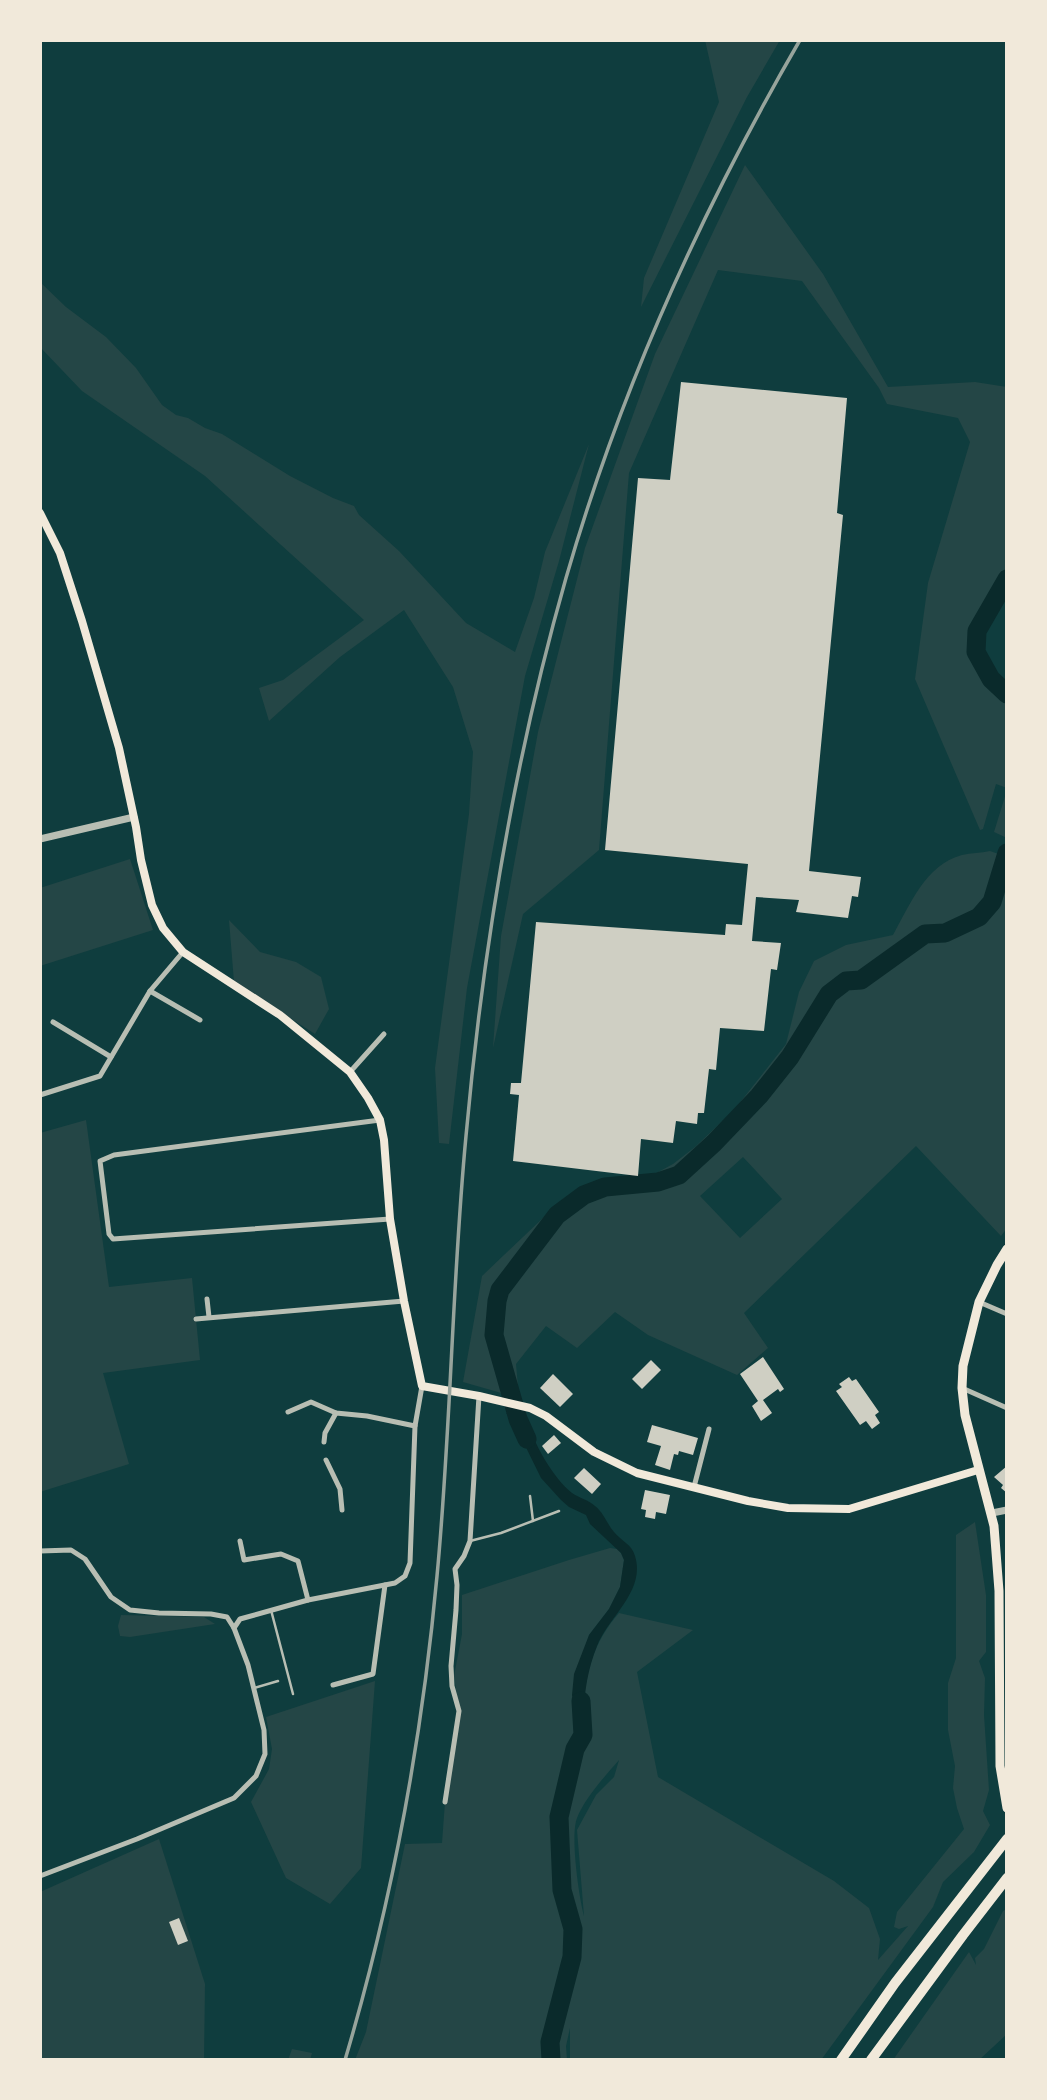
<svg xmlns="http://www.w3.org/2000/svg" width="1047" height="2100" viewBox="0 0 1047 2100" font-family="'Varela Round',sans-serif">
	<rect width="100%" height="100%" fill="#0f3d3e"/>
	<g fill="#244646" fill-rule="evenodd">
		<path d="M705,40H780L747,97L641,307L644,278L719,102Z"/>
		<path d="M745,165L823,274L888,387L975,382L1007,387V595L983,635V654L1007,684V788L996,784L983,829L980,830L915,679L928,583L970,442L958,418L887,404L879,388L802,281L718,270L629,473L599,850L523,914L493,1048L501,936L538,732L585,548L655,354Z"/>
		<path d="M40,282L66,307L106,337L136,368L162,405L176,415L188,418L205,428L222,434L290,476L333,498L354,506L359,515L399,551L466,623L515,652L534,598L545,552L589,444L559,561L525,676L467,988L449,1144L439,1143L435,1068L469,814L473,752L453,687L404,610L340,657L269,721L259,688L283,680L364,620L205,476L82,391L40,347Z"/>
		<path d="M1007,790V838L994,832Z"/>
		<path d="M990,851L1007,857V1228L1001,1236L916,1146L744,1313L768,1348L737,1375L648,1335L615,1312L577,1348L546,1326L516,1364L519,1398L463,1382L482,1276L564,1198L594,1185L649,1177L673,1164L695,1147L734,1110L786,1044L799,992L814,961L846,945L893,935C910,905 925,865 962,855C971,853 981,853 990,851ZM743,1157L782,1199L740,1238L700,1196Z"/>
		<path d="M130,859L153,930L40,966V888Z"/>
		<path d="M229,920L260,952L296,962L321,977L329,1009L315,1034L234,982Z"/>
		<path d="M86,1120L109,1287L192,1278L200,1360L103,1373L129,1464L40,1492V1133Z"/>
		<path d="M975,1522L986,1595V1652L979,1661L985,1678L984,1715L989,1790L983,1811L990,1825L974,1852L943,1882L933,1907L821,2060H570V2028L566,2046L567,2060H355L366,2032L405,1844L442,1843L445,1802L459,1711L454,1676L462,1634V1595L569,1560L610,1548L617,1549L621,1553L624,1560L620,1587L609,1609L589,1635L577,1727L584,1724C582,1684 591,1644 619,1613L693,1630L637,1672L658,1777L834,1881L869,1908L880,1939L878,1960L908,1926L899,1929L894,1927L897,1912L964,1829L957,1808L953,1788L955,1766L948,1730V1683L956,1658V1535ZM619,1760L614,1777L596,1795L577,1830L584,1916C579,1897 570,1836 577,1818C585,1798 605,1776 619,1760Z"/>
		<path d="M121,1615L204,1617L215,1624L130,1637L120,1636L118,1626Z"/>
		<path d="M375,1681L361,1868L330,1904L286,1878L251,1802L269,1769L272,1749L266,1717Z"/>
		<path d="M159,1839L205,1984L204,2060H40V1892Z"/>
		<path d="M1007,1909V2034L979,2060H893L969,1952L976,1965L975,1958L984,1949L1003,1911Z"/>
		<path d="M292,2049L312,2053L310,2060H288Z"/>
	</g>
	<path fill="#0a2a2b" d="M506,1413L528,1420C532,1442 554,1479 572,1493C579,1498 589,1500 595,1506C604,1513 607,1524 614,1532C621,1541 632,1544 635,1556C646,1591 608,1617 597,1646C587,1671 583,1698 584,1725L577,1727L572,1695L574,1674L589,1635L609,1609L620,1587L624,1560L621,1553L590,1524L586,1515L569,1507L561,1500L541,1478L513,1421Z"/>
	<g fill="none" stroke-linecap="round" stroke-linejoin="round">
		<g stroke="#0a2a2b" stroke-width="19">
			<path d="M1007,579L977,631L976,652L991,679L1007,694"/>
			<path d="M527,1439L518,1419L494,1335L497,1301L500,1290L557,1215L584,1195L605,1187L658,1182L679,1175L714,1143L759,1096L790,1057L829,994L846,981L861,980L925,934L945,933L979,917L992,902L1007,853"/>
			<path d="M551,2060L550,2042L572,1957L573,1929L562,1890L559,1817L575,1749L583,1735L581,1701"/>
		</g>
	</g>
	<g fill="#cfcfc3">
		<path d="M681,382L847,398L837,513L843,515L809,871L861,877L858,897L852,896L848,918L796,912L799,900L756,897L752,941L781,943L777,970L771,969L764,1031L720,1028L716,1070L709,1069L704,1113H698L697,1124L676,1121L673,1143L641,1139L638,1176L513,1161L519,1095L510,1094L511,1083H521L536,922L725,935L726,924L742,925L748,864L605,850L638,478L670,480Z"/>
		<path d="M763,1357L784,1389L780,1392L778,1389L763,1400L772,1413L761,1421L752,1406L758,1401L740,1374Z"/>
		<path d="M651,1360L661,1370L642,1389L632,1379Z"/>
		<path d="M553,1374L573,1394L560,1407L540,1388Z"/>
		<path d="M849,1377L852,1381L856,1379L879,1412L875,1415L880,1423L872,1429L866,1421L860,1425L836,1391L842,1387L839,1384Z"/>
		<path d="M652,1425L698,1438L693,1455L679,1451L678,1455L674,1454L670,1470L655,1465L661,1446L647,1442Z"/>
		<path d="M554,1435L561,1443L548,1454L542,1446Z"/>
		<path d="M1007,1466V1493L1001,1488L1003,1485L994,1477Z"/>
		<path d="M584,1468L601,1484L592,1494L574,1478Z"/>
		<path d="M645,1490L670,1495L666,1514L656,1512L655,1519L645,1517L646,1510L641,1509Z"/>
		<path d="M179,1918L188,1941L178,1945L169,1922Z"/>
	</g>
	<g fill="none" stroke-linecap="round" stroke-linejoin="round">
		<g stroke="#b8beb3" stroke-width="2.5">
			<path d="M530,1496L533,1521"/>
			<path d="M470,1541L501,1533L559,1511"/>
			<path d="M271,1610L293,1694"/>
			<path d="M254,1688L278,1681"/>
		</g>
		<g stroke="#b8beb3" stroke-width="5">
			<path d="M150,991L200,1020"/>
			<path d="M53,1022L111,1057"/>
			<path d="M350,1072L384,1034"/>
			<path d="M40,1095L100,1076L150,991L183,952"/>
			<path d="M380,1120L114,1155L100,1161L109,1234L113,1239L390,1219"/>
			<path d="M207,1299L209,1317"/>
			<path d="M979,1302L1007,1314"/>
			<path d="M196,1319L404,1301"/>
			<path d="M962,1388L1007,1408"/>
			<path d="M288,1412L311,1402L336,1413L367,1416L415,1426"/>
			<path d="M324,1442L325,1433L336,1413"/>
			<path d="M326,1460L340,1489L342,1510"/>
			<path d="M694,1487L709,1429"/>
			<path d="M240,1541L244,1560L281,1554L298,1561L308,1600"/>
			<path d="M40,1551L71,1550L85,1559L111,1597L130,1610L159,1613L211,1614L227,1617L234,1628L248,1665L264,1730L265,1754L256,1776L234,1798L137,1839L40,1876"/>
			<path d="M234,1628L240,1619L308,1600L395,1583L405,1576L410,1563L415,1426L422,1386"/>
			<path d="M333,1685L373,1674L385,1585"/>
			<path d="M445,1802L459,1711L452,1686L451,1666L456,1610L457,1585L455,1569L464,1556L470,1541L479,1396"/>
		</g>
		<g stroke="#b8beb3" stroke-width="7">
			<path d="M40,839L134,817"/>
			<path d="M992,1513L1007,1510"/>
		</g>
		<path stroke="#f1e9da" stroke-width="8" d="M40,513L60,553L82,621L119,748L136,827L141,860L152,905L163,928L183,952L280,1015L350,1072L368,1098L380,1120L384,1140L390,1219L404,1301L422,1386L479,1396L530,1408L546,1416L594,1452L637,1473L748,1501L788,1508L849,1509L978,1470"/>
		<path stroke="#f1e9da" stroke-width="9" d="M1007,1249L997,1265L979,1302L963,1366L962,1388L965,1415L994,1526L999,1591L1000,1766L1007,1808"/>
		<g stroke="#f1e9da" stroke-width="10">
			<path d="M841,2060L895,1983L1007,1839"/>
			<path d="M871,2060L963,1935L1007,1878"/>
		</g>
		<path stroke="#97a49c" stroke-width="3.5" d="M345,2060C392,1902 422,1739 437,1576C451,1429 452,1282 466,1136C483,948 514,760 566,578C620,391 702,209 800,40"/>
	</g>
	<rect width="1047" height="2100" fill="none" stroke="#f1e9da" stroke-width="84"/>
</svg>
